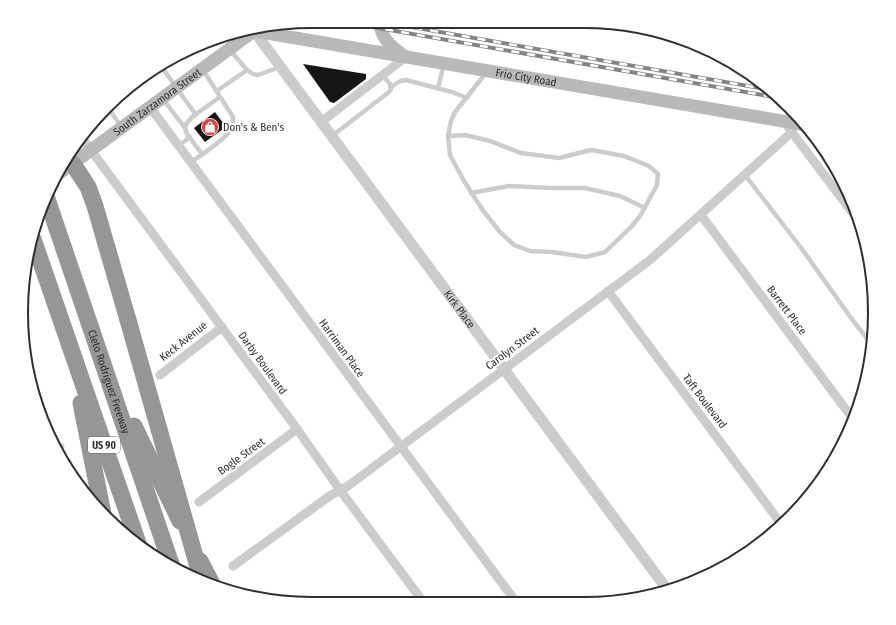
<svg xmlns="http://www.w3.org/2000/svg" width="896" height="625" viewBox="0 0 896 625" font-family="'Fira Sans Condensed',sans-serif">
	<rect width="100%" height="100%" fill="#fff"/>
	<g fill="#161616">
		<path d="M303,64L366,74V79L334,103L330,102Z"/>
		<path d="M215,112L226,127L205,142L194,128Z"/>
	</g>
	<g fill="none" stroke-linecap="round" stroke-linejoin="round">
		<g stroke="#ccc" stroke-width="4.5">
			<path d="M161,66L196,115"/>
			<path d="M247,70L253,74L258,75L280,67"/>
			<path d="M391,87L400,81L406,80L452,92L467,98"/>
			<path d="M130,88L160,66"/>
			<path d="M438,88L444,64"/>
			<path d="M217,91L247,70L230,50"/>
			<path d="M163,99L185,128"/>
			<path d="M108,108L121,126"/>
			<path d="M332,136L389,92L391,89L390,84L383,76"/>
			<path d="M448,136L465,135L490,141L521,153L544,156L559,158L591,150L624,156L649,166L658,174L657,185L640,216L631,227L605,252L586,257L552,252L530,251L514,245L499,231L482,209L464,181L450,155L448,136L451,121L455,112L486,73"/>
			<path d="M178,146L190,137"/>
			<path d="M202,154L187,134L185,128L186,124L192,117L220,97"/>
			<path d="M191,162C200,156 227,138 231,129C234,125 233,121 233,117L203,70"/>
			<path d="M745,175L802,249L851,318L872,345"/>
			<path d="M471,193L509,186L552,188H585L620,196L645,208"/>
		</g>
		<g stroke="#ccc" stroke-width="9">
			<path d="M150,107L516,602"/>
			<path d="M321,122L406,57"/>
			<path d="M788,127L861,224"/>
			<path d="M82,138L297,429L340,490L424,603"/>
			<path d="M701,215L853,419"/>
			<path d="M608,291L782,525"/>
			<path d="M160,375L222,327"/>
			<path d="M56,449L60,447"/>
			<path d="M199,502L297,429"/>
			<path d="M233,566L331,495L348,486L650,260L792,132"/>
		</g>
		<path stroke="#ccc" stroke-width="11" id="s1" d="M249,30L254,31L666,588"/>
		<g stroke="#b9b9b9" stroke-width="13">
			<path d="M380,22C380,38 392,47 404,56"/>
			<path id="s2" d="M254,31L806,125"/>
			<path id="s3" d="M61,172L254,31L255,29"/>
		</g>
		<g stroke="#969696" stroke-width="17">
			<path d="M73,164L88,187L95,206L128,320"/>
			<path id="s4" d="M46,196L172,567"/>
			<path d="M33,239L139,546"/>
			<path d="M81,403L103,514"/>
			<path d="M134,426L180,521"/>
			<path d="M200,561L212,584"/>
		</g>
		<g stroke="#848484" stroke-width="4">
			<g id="rail">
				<path d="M338,21L774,97"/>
				<path d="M383,22L765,89"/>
			</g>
		</g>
		<use href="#rail" stroke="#fff" stroke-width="2.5" stroke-dasharray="8" stroke-linecap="butt"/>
		<path stroke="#969696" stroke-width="17" d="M128,320L202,581"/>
	</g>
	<defs>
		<g id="shop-disc" transform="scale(0.9)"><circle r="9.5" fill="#dd433a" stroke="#fff"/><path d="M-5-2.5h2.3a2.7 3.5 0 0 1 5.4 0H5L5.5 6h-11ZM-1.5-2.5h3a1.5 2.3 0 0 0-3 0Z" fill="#fff"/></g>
	</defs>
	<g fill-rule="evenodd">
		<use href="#shop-disc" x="210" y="127"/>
	</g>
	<g text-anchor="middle" stroke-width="4" stroke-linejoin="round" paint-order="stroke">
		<rect fill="#fff" stroke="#6d6d6d" stroke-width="1" x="88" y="437" width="32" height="16" rx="3"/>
		<g font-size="10" font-weight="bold" fill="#2f2f2f">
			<text x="104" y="449">US 90</text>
		</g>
		<g font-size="11" fill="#2f2f2f" stroke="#fff">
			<text dy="4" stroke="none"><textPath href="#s2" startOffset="276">Frio City Road</textPath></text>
			<text dy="4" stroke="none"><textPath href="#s3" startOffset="119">South Zarzamora Street</textPath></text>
			<text dy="4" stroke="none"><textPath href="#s1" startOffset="351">Kirk Place</textPath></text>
			<text transform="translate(787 310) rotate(53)" y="4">Barrett Place</text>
			<text transform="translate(183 341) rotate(-38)" y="4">Keck Avenue</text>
			<text transform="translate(342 348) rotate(54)" y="4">Harriman Place</text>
			<text transform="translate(512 348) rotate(-37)" y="4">Carolyn Street</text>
			<text transform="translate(263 363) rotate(54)" y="4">Darby Boulevard</text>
			<text dy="4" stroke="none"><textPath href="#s4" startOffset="196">Cleto Rodriguez Freeway</textPath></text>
			<text transform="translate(705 401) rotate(53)" y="4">Taft Boulevard</text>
			<text transform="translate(241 456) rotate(-36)" y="4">Bogle Street</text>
		</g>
		<g font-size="11" fill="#2f2f2f" stroke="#fff" text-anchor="start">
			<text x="223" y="131">Don's &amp; Ben's</text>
		</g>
	</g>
	<path d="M0 0H896V625H0ZM312 28H584A284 284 0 0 1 868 312V313A284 284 0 0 1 584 597H312A284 284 0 0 1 28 313V312A284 284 0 0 1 312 28Z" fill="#fff" fill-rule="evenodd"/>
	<path fill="none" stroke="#2f2f2f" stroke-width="2" d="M312 28H584A284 284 0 0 1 868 312V313A284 284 0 0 1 584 597H312A284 284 0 0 1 28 313V312A284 284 0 0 1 312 28Z"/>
</svg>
